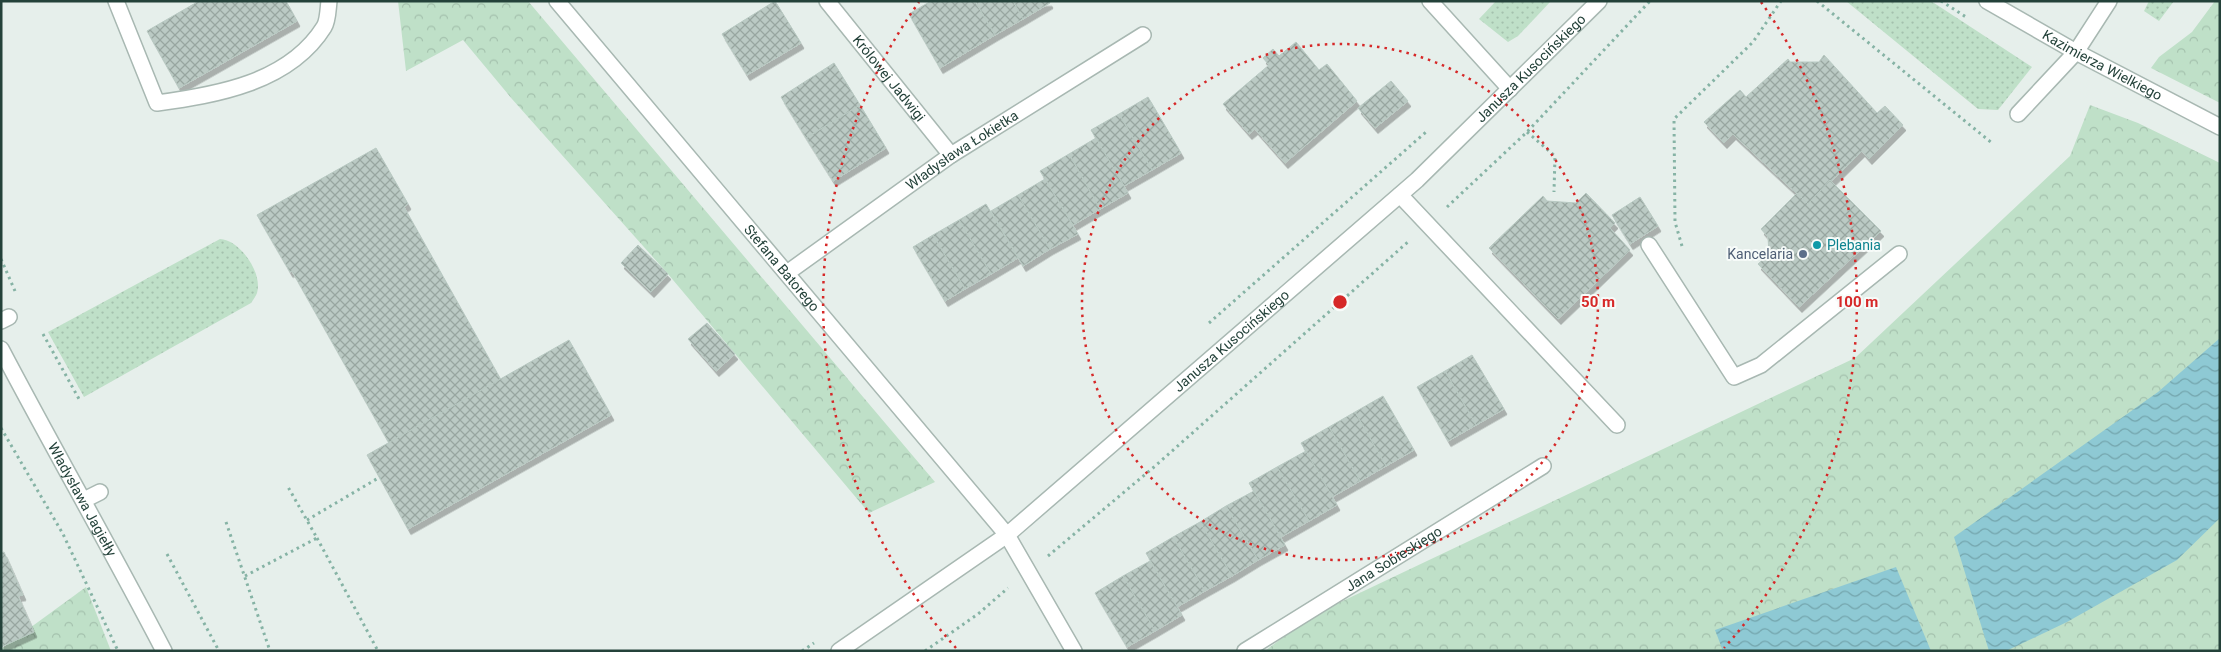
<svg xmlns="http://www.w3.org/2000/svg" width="2221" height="652" viewBox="0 0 2221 652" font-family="Roboto,sans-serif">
	<defs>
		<pattern id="grass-dots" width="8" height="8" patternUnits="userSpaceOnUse" patternTransform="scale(1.25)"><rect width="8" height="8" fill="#bfe0c8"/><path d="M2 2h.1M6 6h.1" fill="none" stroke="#a4c1ad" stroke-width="1.8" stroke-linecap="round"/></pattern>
		<pattern id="forest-crowns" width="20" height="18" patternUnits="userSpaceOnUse" patternTransform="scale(1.25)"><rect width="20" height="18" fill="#bfe0c8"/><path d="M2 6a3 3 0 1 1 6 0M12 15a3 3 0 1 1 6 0" fill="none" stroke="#a4c1ad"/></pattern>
		<pattern id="water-waves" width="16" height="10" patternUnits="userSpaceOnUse" patternTransform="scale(1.25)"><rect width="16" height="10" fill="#8ec9d4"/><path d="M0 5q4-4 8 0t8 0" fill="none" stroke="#74a5ad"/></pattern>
		<pattern id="building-cross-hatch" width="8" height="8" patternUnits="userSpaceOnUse" patternTransform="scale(1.25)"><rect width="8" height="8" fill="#bbcac4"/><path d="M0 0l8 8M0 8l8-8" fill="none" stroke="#98a6a0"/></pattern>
		<filter id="shadow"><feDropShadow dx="3" dy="5.5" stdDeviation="0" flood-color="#0004"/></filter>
	</defs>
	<rect width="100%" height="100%" fill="#e6efeb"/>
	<g fill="url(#grass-dots)">
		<path d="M1496,1H1551L1518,36L1508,42L1479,19Z"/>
		<path d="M1846,1H1931L2032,67L1998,110L1978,109Z"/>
		<path d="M2149,1H2174L2159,21L2144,11Z"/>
		<path d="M220,239C240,240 263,273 257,293C256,296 253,300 251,303L84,397L48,332Z"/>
	</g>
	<g fill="url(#forest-crowns)">
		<path d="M398,1H528L935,482L869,513L668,274L512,99L463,40L406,71Z"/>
		<path d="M2215,1H2220V103L2151,68L2159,57L2192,32Z"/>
		<path d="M2090,105L2138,123L2220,163V651H1265L1309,617L1855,358L2070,156Z"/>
		<path d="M86,587L111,651H1V649Z"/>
	</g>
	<g fill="url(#water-waves)">
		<path d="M2220,338V518L2177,560L2067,622L2006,651H1989L1954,537L2158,392Z"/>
		<path d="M1896,567L1931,651H1723L1715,630Z"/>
	</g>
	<g fill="url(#building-cross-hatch)" stroke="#b8c9c2" filter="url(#shadow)">
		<path d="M199,1H286L297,21L179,88L147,31Z"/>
		<path d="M775,1L801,43L747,75L722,34Z"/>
		<path d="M931,1H975L995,35L940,68L909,14Z"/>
		<path d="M975,1H1013L1023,19L995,35Z"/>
		<path d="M1013,1H1049L1050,3L1023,19Z"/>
		<path d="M1296,42L1319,70L1327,64L1357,101L1285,163L1255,129L1249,134L1223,104L1269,65L1263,58L1273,49L1279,56Z"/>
		<path d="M1824,55L1877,113L1885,106L1903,125L1869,159L1862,151L1808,204L1733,134L1724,143L1704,122L1740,90L1746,97L1788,59L1790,62H1819Z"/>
		<path d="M834,63L860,105L806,138L781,97Z"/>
		<path d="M1391,81L1408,101L1375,128L1358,108Z"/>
		<path d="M1148,97L1181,153L1152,170L1119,114Z"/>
		<path d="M860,105L886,148L833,181L806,138Z"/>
		<path d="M1119,114L1152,170L1124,186L1091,130Z"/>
		<path d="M1096,138L1128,193L1100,209L1069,154Z"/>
		<path d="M376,148L408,204L404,207L501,380L389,443L292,271L290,272L257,215Z"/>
		<path d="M1069,154L1100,209L1073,225L1040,171Z"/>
		<path d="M1045,179L1078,234L1050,249L1018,195Z"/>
		<path d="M1830,180L1881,231L1799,307L1758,264L1769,254L1768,237L1761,229L1797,193L1808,204Z"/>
		<path d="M1586,193L1615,223L1610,228L1630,250L1558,319L1489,248L1543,196L1547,201L1576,203Z"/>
		<path d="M1018,195L1050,249L1023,266L991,211Z"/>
		<path d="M1640,197L1658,226L1630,244L1612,215Z"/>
		<path d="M986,204L1018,258L991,274L959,220Z"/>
		<path d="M959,220L991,274L965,289L933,235Z"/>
		<path d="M933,235L965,289L945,301L913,247Z"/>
		<path d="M638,245L668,274L651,292L621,263Z"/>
		<path d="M707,323L735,354L716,371L688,339Z"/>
		<path d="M569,340L611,415L408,529L367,455Z"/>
		<path d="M1472,355L1504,409L1476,425L1445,371Z"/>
		<path d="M1445,371L1476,425L1448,441L1417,387Z"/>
		<path d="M1383,396L1414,450L1386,466L1355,412Z"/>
		<path d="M1355,412L1386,466L1360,481L1329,427Z"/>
		<path d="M1329,427L1360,481L1332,497L1301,443Z"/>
		<path d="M1306,451L1337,505L1309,521L1277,467Z"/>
		<path d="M1277,467L1309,521L1281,537L1249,483Z"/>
		<path d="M1254,491L1285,545L1258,560L1226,506Z"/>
		<path d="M1226,506L1258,560L1232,576L1200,522Z"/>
		<path d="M1200,522L1232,576L1205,591L1173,537Z"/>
		<path d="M1173,537L1205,591L1177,607L1146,553Z"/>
		<path d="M4,552L23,595L18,596L34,632L1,647V553Z"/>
		<path d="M1150,561L1182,615L1155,631L1123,576Z"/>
		<path d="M1123,576L1155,631L1127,647L1095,593Z"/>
	</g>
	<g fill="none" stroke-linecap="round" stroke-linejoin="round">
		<g stroke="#a8b8b2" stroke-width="18">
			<g id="minor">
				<path d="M116,1L157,103C216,95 289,83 324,27C328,21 328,9 329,1"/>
				<path id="s1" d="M557,1L1007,535L1074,651"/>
				<path id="s2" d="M827,1L951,155"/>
				<path d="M1430,1L1510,89"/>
				<path id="s3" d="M1987,1L2076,52L2220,127"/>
				<path d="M2018,114L2076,52L2109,1"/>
				<path d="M1400,195L1617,425"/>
				<path d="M1649,245L1734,377L1761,365L1899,254"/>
				<path id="s4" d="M787,273L951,155L1143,35"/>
				<path d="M1,321L9,317"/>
				<path id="s5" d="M1,349C54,450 111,549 164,651"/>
				<path d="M84,500L100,492"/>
				<path id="s6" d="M839,651L1007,535L1417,180L1599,1"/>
				<path id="s7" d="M1245,651L1543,466"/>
			</g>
		</g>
		<g stroke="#86b3a5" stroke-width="3" stroke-dasharray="2.5 4" stroke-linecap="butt">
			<path d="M1817,1L1992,143"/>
			<path d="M1941,1L1966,17"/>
			<path d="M1527,132L1555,156L1554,192"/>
			<path d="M1447,207L1527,132L1650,1"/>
			<path d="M1682,246L1675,222L1674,119L1753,42L1781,1"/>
			<path d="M1,259L15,291"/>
			<path d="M1209,323L1426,132"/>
			<path d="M43,334L79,399"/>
			<path d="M1,428L63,534L118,651"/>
			<path d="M307,520L380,477"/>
			<path d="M226,522L270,651"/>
			<path d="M317,538L378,651"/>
			<path d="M167,554L219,651"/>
			<path d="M1048,556L1154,467L1409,241"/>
			<path d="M245,576L317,538L288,487"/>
			<path d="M802,651L814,643"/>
			<path d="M925,651L978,614L1008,588"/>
		</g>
		<use href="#minor" stroke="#fff" stroke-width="15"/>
	</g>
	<g fill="none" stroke="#d62828" stroke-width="2.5" stroke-dasharray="2.5 5">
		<circle cx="1340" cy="302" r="258"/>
		<path d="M956 648A517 517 0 0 1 919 2M1761 2A517 517 0 0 1 1724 648"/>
	</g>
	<circle fill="#0f9aa8" stroke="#f7fbf9" stroke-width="2" cx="1817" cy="245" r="5"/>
	<circle fill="#5c6f8a" stroke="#f7fbf9" stroke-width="2" cx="1803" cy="254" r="5"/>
	<g text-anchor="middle" stroke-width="4" stroke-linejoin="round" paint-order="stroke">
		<g font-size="14" fill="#24423a" stroke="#f7fbf9">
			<text dy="5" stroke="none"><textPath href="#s3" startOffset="132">Kazimierza Wielkiego</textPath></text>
			<text dy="5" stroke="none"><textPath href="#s6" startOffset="906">Janusza Kusocińskiego</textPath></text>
			<text dy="5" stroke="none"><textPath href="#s2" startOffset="99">Królowej Jadwigi</textPath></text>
			<text dy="5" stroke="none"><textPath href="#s4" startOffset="214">Władysława Łokietka</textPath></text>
			<text dy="5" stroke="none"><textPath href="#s1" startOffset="349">Stefana Batorego</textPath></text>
			<text dy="5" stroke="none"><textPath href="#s6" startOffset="501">Janusza Kusocińskiego</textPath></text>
			<text dy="5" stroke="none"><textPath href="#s5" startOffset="171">Władysława Jagiełły</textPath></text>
			<text dy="5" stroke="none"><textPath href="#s7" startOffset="175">Jana Sobieskiego</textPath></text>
		</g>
		<g font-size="14" fill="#0d838f" stroke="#f7fbf9" text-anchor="start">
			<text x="1827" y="250">Plebania</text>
		</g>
		<g font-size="14" fill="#4e5e75" stroke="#f7fbf9" text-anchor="end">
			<text x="1793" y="259">Kancelaria</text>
		</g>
	</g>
	<circle cx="1340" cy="302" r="8" fill="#d62828" stroke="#f7fbf9" stroke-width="2.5"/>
	<g font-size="15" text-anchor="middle" font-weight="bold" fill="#d62828" stroke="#f7fbf9" stroke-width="4" stroke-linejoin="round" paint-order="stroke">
		<text x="1598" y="307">50 m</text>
		<text x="1857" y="307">100 m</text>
	</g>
	<rect width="2221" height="652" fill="none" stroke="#24423a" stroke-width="5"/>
</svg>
